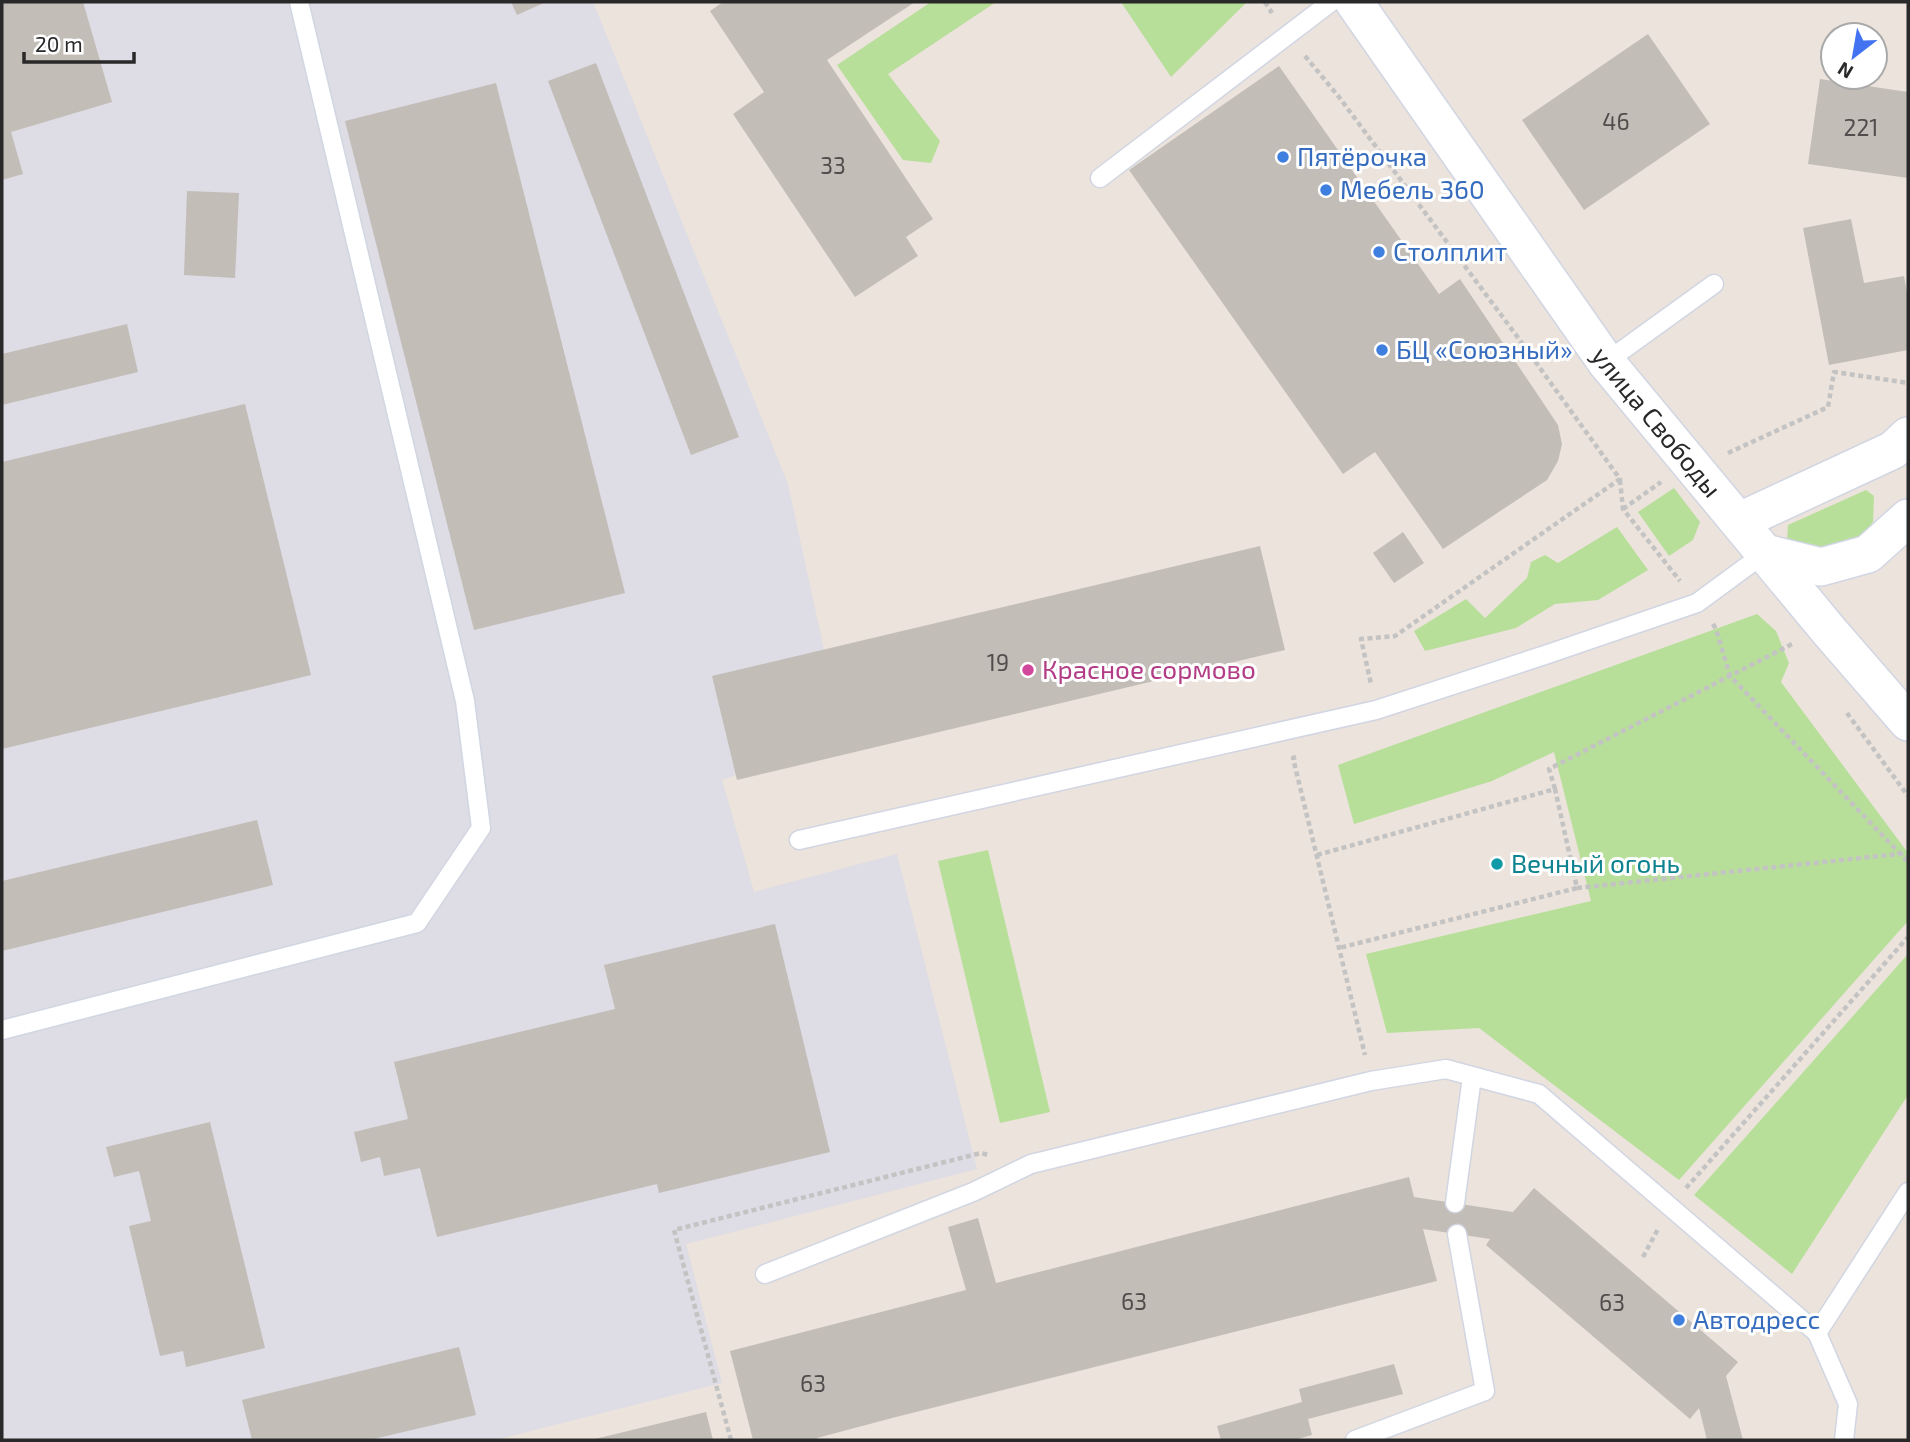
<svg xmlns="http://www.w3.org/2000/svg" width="1910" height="1442" viewBox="0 0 1910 1442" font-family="'Exo 2',sans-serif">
	<rect width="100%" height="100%" fill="#ebe3dc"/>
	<path fill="#dedce4" d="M2,2H593L788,484L826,659L742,773L722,780L754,892L897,854L977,1169L686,1244L722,1383L495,1440H2Z"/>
	<g fill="#b8df9a">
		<path d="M931,2H996L888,74L940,141L931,163L903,160L837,65Z"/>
		<path d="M1121,2H1247L1171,77Z"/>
		<path d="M1674,488L1700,522L1693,540L1669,556L1638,512Z"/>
		<path d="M1866,490L1874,496L1873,522L1856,545L1835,552L1787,542L1788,525Z"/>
		<path d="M1617,527L1648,570L1598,600L1555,604L1516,628L1425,651L1414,631L1466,599L1485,618L1527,578L1531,562L1545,555L1558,563Z"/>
		<path d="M1757,614L1776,631L1789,663L1781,682L1908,853V921L1679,1180L1479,1028L1387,1033L1366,954L1591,901L1554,752L1492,781L1354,824L1338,765Z"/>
		<path d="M988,850L1050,1112L1000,1123L938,861Z"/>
		<path d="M1908,954V1095L1792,1274L1694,1195Z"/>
	</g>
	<g fill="#c3bdb8">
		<path d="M2,2H83L112,102L11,132L23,174L2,180Z"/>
		<path d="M511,2H546L517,15Z"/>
		<path d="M723,2H915L827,60L933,219L906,237L918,256L855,297L733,114L764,92L710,11Z"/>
		<path d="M1648,34L1710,124L1584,210L1522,120Z"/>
		<path d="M596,63L739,437L691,455L548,81Z"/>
		<path d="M1279,66L1439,294L1460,279L1558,425L1562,444L1558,461L1547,480L1443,549L1375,452L1343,474L1129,170Z"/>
		<path d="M1820,79L1908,92V178L1808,164Z"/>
		<path d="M496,83L625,593L474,630L345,121Z"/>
		<path d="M187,191L239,193L235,278L184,275Z"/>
		<path d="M1851,219L1864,283L1904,276L1908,299V350L1829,365L1803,228Z"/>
		<path d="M127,324L138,372L2,405V354Z"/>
		<path d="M245,404L311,675L2,749V462Z"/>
		<path d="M1403,532L1424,563L1394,583L1373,553Z"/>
		<path d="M1260,546L1285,650L737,780L712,676Z"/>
		<path d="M257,820L273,885L2,951V881Z"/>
		<path d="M775,924L830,1152L659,1193L657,1184L437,1237L420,1168L384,1176L380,1157L361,1162L354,1132L408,1119L394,1062L615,1009L604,965Z"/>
		<path d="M210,1122L265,1348L186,1367L183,1351L160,1356L129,1226L151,1221L139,1171L114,1177L106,1147Z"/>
		<path d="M1409,1177L1414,1197L1513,1212L1534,1188L1738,1362L1726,1376L1743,1440H1707L1699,1408L1690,1419L1486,1245L1490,1239L1423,1229L1437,1281L896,1417L817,1438V1440H753L730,1351L966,1290L948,1227L978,1218L996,1283Z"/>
		<path d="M459,1347L476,1415L369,1440H252L242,1400Z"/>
		<path d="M1394,1364L1403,1394L1308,1419L1312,1435L1294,1440H1221L1217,1426L1302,1402L1299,1389Z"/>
		<path d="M706,1412L713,1440H595V1439Z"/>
	</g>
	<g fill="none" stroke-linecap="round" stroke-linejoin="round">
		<g stroke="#d1d6e2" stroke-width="21">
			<g id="lane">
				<path d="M1100,178L1331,2"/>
				<path d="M1606,362L1714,284"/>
				<path d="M799,840L1376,710L1545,655L1697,603L1765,553"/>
				<path d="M2,1030L417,923L481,828L465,701L299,2"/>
				<path d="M1455,1203L1472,1077"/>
				<path d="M765,1274L973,1192L1031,1164L1371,1081L1446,1069L1539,1094L1817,1333L1848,1404L1844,1440"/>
				<path d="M1817,1333L1908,1192"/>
				<path d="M1355,1440L1485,1391L1457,1234"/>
			</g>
		</g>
		<g stroke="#d1d6e2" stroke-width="40">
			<g id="street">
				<path id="s1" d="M1354,2L1606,362L1830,632L1908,722"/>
				<path d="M1740,521L1893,450L1908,436"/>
				<path d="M1765,553L1821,567L1868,554L1908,518"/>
			</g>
		</g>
		<g stroke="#c3c3c3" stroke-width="4.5" stroke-dasharray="5 3.5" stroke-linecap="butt">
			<path d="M1265,2L1272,13"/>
			<path d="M1305,56L1339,97L1519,339L1620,479L1395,636L1361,639L1371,684"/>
			<path d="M1728,453L1828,407L1834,372L1908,383"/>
			<path d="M1620,480L1623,509L1680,581"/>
			<path d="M1623,509L1661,482"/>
			<path d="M1713,624L1716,629L1730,676L1908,862"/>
			<path d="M1847,713L1908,796"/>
			<path d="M1296,757L1293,758L1365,1055"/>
			<path d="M1555,789L1549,769L1794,643"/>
			<path d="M1317,855L1555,789L1577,888L1339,948"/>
			<path d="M1577,888L1908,853"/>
			<path d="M1686,1188L1908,937"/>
			<path d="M1643,1257L1658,1229"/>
			<path d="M731,1440L674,1230L981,1153L988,1155"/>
		</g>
		<use href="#lane" stroke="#fff" stroke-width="18"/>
		<use href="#street" stroke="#fff" stroke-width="37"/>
	</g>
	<g fill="#3f7fe0" stroke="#fff" stroke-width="2.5">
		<circle cx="1283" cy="157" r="7"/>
		<circle cx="1326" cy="190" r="7"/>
		<circle cx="1379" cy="252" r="7"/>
		<circle cx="1382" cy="350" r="7"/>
		<circle cx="1679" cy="1320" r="7"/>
	</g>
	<circle fill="#d1479c" stroke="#fff" stroke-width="2.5" cx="1028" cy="670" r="7"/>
	<circle fill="#0f9aa8" stroke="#fff" stroke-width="2.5" cx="1497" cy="864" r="7"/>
	<g text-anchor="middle" stroke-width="6" stroke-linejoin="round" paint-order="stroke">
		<g font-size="23" fill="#504e4d">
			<text x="1616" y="130">46</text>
			<text x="1861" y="136">221</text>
			<text x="833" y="174">33</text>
			<text x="998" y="671">19</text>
			<text x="1134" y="1310">63</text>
			<text x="1612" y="1311">63</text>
			<text x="813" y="1392">63</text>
		</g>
		<g font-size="26" fill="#366cbe" stroke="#fff" text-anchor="start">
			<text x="1297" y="166">Пятёрочка</text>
			<text x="1340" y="199">Мебель 360</text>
			<text x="1393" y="261">Столплит</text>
			<text x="1396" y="359">БЦ «Союзный»</text>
			<text x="1693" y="1329">Автодресс</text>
		</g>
		<g font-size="26" fill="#292929" stroke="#fff">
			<text dy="9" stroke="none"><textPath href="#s1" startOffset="518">улица Свободы</textPath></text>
		</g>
		<g font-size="26" fill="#b23c85" stroke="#fff" text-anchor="start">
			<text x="1042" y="679">Красное сормово</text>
		</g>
		<g font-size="26" fill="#0d838f" stroke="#fff" text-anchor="start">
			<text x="1511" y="873">Вечный огонь</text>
		</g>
	</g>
	<rect width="1910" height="1442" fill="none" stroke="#292929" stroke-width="7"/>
	<g transform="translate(1854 56) rotate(211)"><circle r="33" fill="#ffffff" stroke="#a9a9a9" stroke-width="2"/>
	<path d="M0-5L12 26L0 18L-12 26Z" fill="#4373f1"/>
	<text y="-10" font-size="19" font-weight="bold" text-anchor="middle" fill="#292929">N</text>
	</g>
	<path d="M24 52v10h110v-10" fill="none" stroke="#292929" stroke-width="3.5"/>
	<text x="35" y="52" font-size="21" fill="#292929" stroke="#ffffff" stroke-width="5" paint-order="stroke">20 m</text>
</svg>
